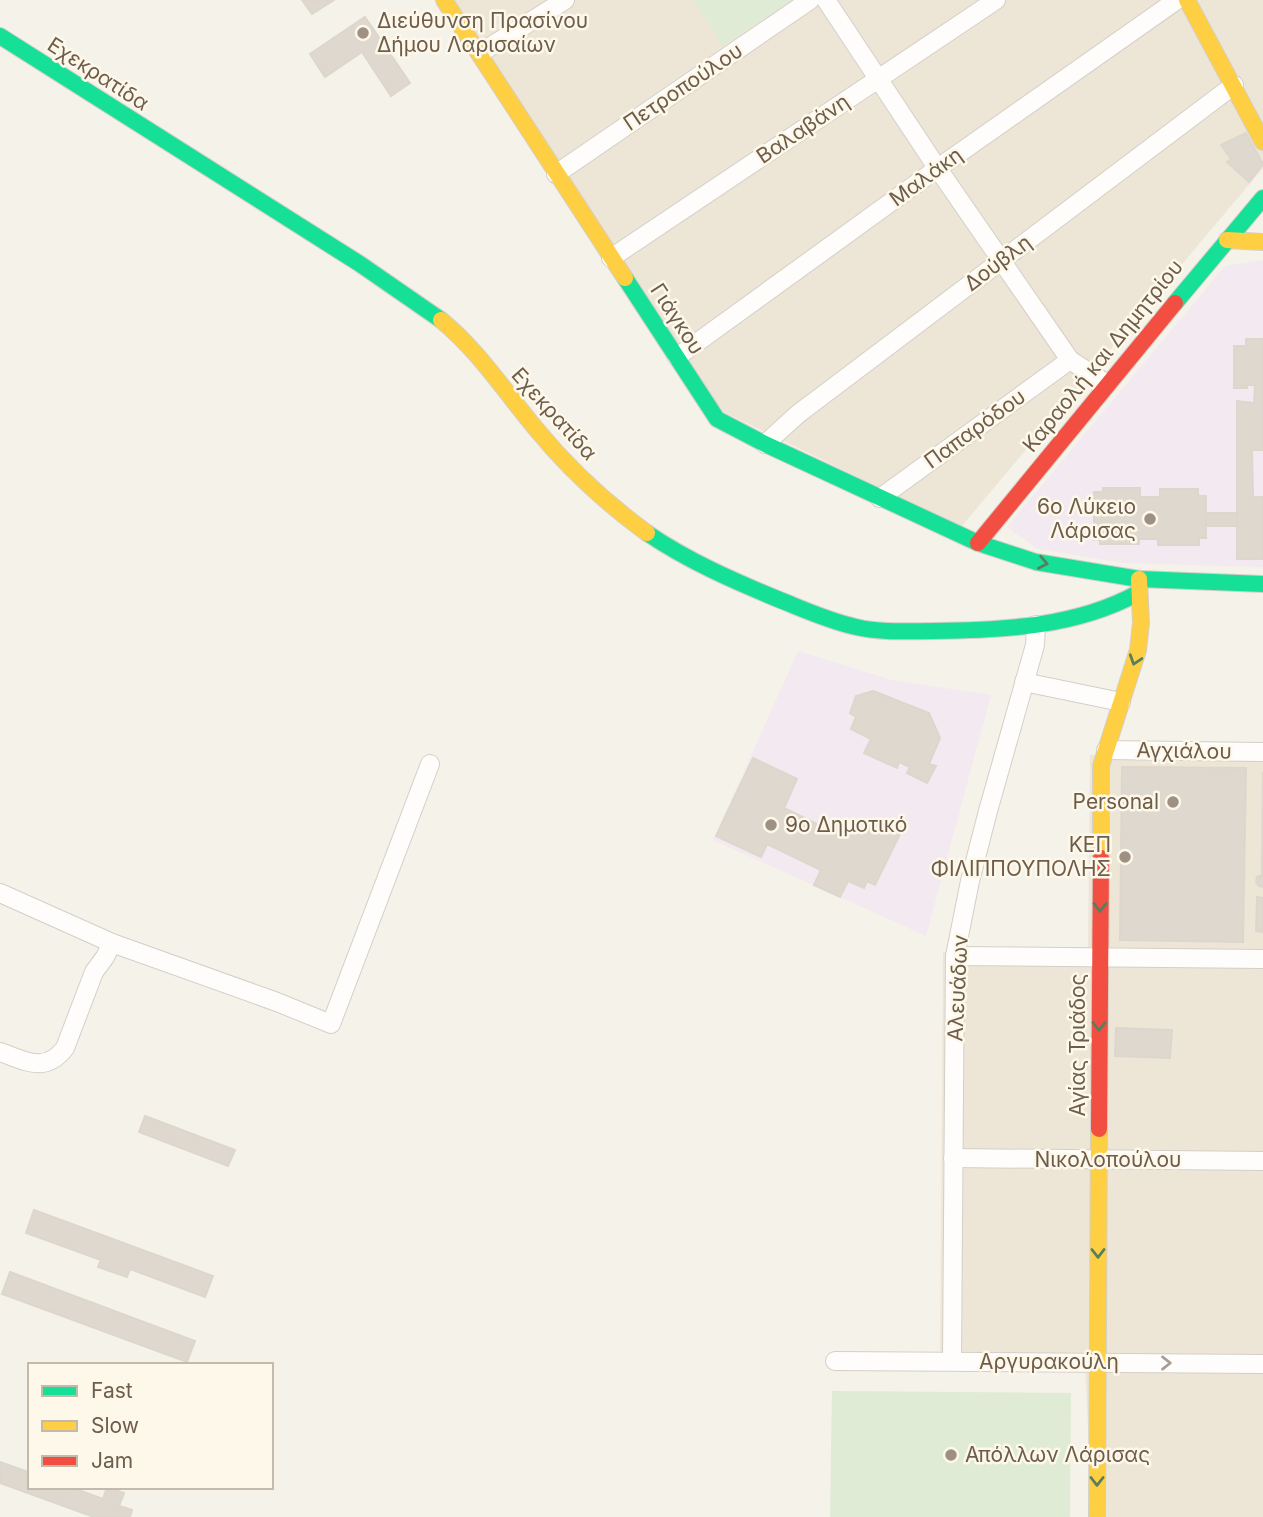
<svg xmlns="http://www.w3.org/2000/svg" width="1263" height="1517" viewBox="0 0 1263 1517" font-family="Inter,sans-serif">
	<rect width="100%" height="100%" fill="#f5f2e9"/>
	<g fill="#ede6d7">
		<path d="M454,0H1263V168L961,527L722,411Z"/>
		<path d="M1090,755L1263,757V1517H1092L1085,1364L940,1363L943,952L1088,949Z"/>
	</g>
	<g fill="#f3e9f0">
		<path d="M1263,260V567L1123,563L1038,549L1007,527L1225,266Z"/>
		<path d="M798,651L892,680L991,695L926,936L713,840Z"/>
	</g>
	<g fill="#dfebd5">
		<path d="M693,0H792L723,46Z"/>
		<path d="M832,1391L1071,1393L1070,1517H830Z"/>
	</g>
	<g fill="#ded8cf" stroke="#ddd6cc" stroke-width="2">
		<path d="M302,0H334L312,14Z"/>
		<path d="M365,17L410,83L391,96L362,52L325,77L310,54Z"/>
		<path d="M1246,133L1263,164L1249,182L1227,162L1231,159L1221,145Z"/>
		<path d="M1246,339H1263V450H1252L1253,497H1263V559H1237V401L1254,403L1255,385H1247V388H1234V346H1246Z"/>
		<path d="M1103,488H1140V497H1160V489H1198V496H1206V538H1199V545H1158V539H1139V544H1100V540H1094V492H1103Z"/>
		<rect x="1206" y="513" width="31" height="13"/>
		<path d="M873,691L929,713L940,738L929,764L936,766L927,783L907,773L910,767L899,762L897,768L864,753L871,739L851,729L856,717L850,713L856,696Z"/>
		<path d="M753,758L797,779L784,808L829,830L833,821L862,834L870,818L901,832L875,885L867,881L864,888L848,881L840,897L814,885L821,870L767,844L761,857L716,836Z"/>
		<path d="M1122,767L1246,768L1243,942L1120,940Z"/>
		<path d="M1263,772V887L1259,886L1256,882L1257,877L1262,875Z"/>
		<path d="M1257,897L1263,898V932L1256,931Z"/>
		<path d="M1116,1028L1172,1030L1170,1058L1115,1056Z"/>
		<path d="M145,1116L235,1150L228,1166L139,1132Z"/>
		<path d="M34,1210L213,1276L205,1297L130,1269L127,1277L98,1267L101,1260L26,1233Z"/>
		<path d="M10,1272L195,1341L187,1362L2,1294Z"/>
		<path d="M0,1462L28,1472L30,1467V1487H70L103,1499L107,1487L124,1493L119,1506L132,1510L130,1517H94L0,1483Z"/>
	</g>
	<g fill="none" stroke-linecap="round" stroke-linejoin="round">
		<g stroke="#d4cfc7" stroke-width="20">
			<g id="street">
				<path d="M826,0L934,163L1070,360L1107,384"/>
				<path d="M480,53L565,0"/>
				<path d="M556,174L810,0"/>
				<path d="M611,258L996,0"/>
				<path d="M677,357L938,168L1177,0"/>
				<path d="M765,444L798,414L1234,85"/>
				<path d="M880,498L1070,360"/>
				<path d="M1024,682L1121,702"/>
				<path d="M1106,750L1263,752"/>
				<path d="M0,893L112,943L277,1002L331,1024L430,764"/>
				<path d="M955,956L1263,959"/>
				<path d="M0,1052C26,1061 45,1074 65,1048L94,972L105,957L112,943"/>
				<path d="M953,1158L1263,1161"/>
				<path d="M835,1361L1263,1364"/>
				<path d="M952,1361L955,956L970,881L988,811L1035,645L1036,625"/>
			</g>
		</g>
		<g stroke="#d4cfc7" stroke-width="18">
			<g id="fast">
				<path d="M0,36L360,264L441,320"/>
				<path d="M625,278L717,419L765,444L978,543L1036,562L1139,579L1263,584"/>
				<path d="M1175,303L1263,198"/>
				<path d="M647,533C688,561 734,581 780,600C805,610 829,621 856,627C882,633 909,631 935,631C1004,630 1076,627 1138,593"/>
			</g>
		</g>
		<g stroke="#d4cfc7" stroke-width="18">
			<g id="slow">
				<path d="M444,0L625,278"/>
				<path d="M1187,0L1263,142"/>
				<path d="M1227,240L1263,242"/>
				<path d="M441,320C479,351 505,392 537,430C569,469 606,503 647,533"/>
				<path d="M1101,858V766L1138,650L1141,623L1139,579"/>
				<path d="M1097,1517L1099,1129"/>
			</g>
		</g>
		<g stroke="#d4cfc7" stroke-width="18">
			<g id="jam">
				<path d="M978,543L1175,303"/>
				<path d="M1099,1129L1101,858"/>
			</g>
		</g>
		<use href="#street" stroke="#fefdfc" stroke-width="18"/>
		<use href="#fast" stroke="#16e098" stroke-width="16"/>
		<use href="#slow" stroke="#ffcf43" stroke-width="16"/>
		<use href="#jam" stroke="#f24e42" stroke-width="16"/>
	</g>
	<defs><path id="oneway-chevron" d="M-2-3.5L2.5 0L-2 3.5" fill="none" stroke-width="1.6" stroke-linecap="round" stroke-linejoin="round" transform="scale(1.75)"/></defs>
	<g stroke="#597e5f">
		<use href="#oneway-chevron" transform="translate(1043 563) rotate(11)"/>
		<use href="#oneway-chevron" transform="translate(1135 660) rotate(108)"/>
		<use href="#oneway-chevron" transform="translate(1100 907) rotate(90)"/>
		<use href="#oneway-chevron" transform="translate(1099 1026) rotate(90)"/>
		<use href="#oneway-chevron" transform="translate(1098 1253) rotate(90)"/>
		<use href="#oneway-chevron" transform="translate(1097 1481) rotate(90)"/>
	</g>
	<use stroke="#a89d92" href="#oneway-chevron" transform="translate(1166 1363)"/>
	<g fill="#9e9183" stroke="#fdf8ea" stroke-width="2.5">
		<circle cx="363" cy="33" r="7"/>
		<circle cx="1150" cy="519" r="7"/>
		<circle cx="1173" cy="802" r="7"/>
		<circle cx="771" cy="825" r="7"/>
		<circle cx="1125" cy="857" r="7"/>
		<circle cx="951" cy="1455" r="7"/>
	</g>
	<g text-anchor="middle" stroke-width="5" stroke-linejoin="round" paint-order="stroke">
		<g font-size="21" fill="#6f5d4c" stroke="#fdf8ea" text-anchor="start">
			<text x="377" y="28">Διεύθυνση Πρασίνου<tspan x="377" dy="24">Δήμου Λαρισαίων</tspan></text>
			<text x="1136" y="514" text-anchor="end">6ο Λύκειο<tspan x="1136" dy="24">Λάρισας</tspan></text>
			<text x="1159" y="809" text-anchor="end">Personal</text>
			<text x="785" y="832">9ο Δημοτικό</text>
			<text x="1111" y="852" text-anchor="end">ΚΕΠ<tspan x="1111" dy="24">ΦΙΛΙΠΠΟΥΠΟΛΗΣ</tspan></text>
			<text x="965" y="1462">Απόλλων Λάρισας</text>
		</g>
		<g font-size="21" fill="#6f5d4c" stroke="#fdf8ea">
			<text transform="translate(98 74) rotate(33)" y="7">Εχεκρατίδα</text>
			<text transform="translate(683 87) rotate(-34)" y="7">Πετροπούλου</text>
			<text transform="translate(803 129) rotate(-34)" y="7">Βαλαβάνη</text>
			<text transform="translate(926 177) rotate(-36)" y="7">Μαλάκη</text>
			<text transform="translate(998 263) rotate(-37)" y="7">Δούβλη</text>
			<text transform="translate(677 319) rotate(57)" y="7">Γιάγκου</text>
			<text transform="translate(1103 356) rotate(-51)" y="7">Καραολή και Δημητρίου</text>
			<text transform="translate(554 414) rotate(48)" y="7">Εχεκρατίδα</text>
			<text transform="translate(975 429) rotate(-36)" y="7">Παπαρόδου</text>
			<text transform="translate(1184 751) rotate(1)" y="7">Αγχιάλου</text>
			<text transform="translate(958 988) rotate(-87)" y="7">Αλευάδων</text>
			<text transform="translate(1078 1045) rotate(-90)" y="7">Αγίας Τριάδος</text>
			<text x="1108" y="1167">Νικολοπούλου</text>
			<text x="1049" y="1369">Αργυρακούλη</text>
		</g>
	</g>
	<rect x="28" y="1363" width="245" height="126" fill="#fdf8ea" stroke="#c4baab" stroke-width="2"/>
	<rect x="42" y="1386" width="35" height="10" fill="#16e098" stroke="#c4baab" stroke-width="2"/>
	<text x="91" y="1398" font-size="21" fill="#6f5d4c">Fast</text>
	<rect x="42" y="1421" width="35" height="10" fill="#ffcf43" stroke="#c4baab" stroke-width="2"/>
	<text x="91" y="1433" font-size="21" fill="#6f5d4c">Slow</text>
	<rect x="42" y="1456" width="35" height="10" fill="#f24e42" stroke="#c4baab" stroke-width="2"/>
	<text x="91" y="1468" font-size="21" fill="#6f5d4c">Jam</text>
</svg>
